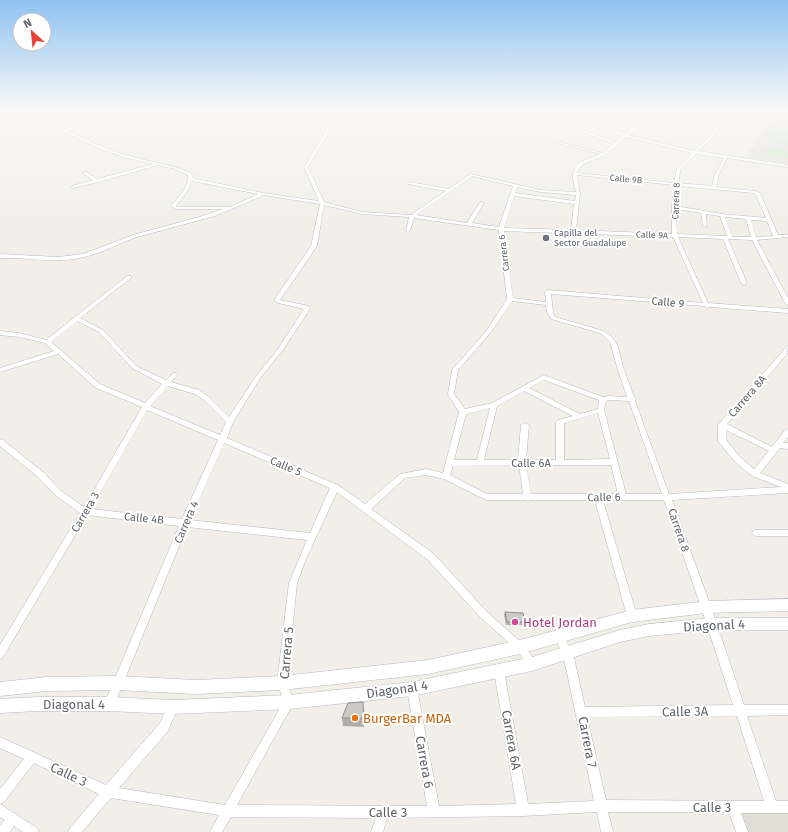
<svg xmlns="http://www.w3.org/2000/svg" width="788" height="832" viewBox="0 0 788 832" font-family="'Fira Sans',sans-serif">
	<rect width="100%" height="100%" fill="#f1efe8"/>
	<g fill="#e1ded6">
		<path d="M776,111H788V164L746,157Z"/>
		<path d="M733,807L788,810V832H742Z"/>
	</g>
	<g fill="#c5e8c5">
		<path d="M773,127L788,129V146L767,142Z"/>
		<path d="M768,148L788,151V158L765,155Z"/>
	</g>
	<g fill="none" stroke-linecap="round" stroke-linejoin="round">
		<g stroke="#b5b8bc" stroke-width="1">
			<g id="street">
				<path d="M22,111H26L65,129L115,111H119L118,112L68,131C88,140 107,150 129,156C150,162 171,164 191,173L193,178L263,193L319,201L304,167L327,129L329,120L345,111H349L332,121L331,129L308,167L324,202L362,212L411,215L446,191L408,184V183L410,182L449,189L471,174L541,190L576,192C575,187 572,179 573,174C575,161 591,158 600,154L541,139L543,138L603,153L613,144L575,129L578,128L615,142L623,136L588,125L591,124L625,134L628,132L600,121L603,120L630,130L648,115L632,112L631,111L650,113L653,111H657L654,114L717,126L728,113L723,111H733L768,119L773,111H777L768,125L766,126L764,125L767,121L731,113L720,127V129H719L709,141L698,151L788,165V167L727,158L719,174L716,187L755,191L760,193L778,235H788V237L757,240L788,298V305L785,303L752,240L728,239L747,283L744,285L741,283L723,239L678,237L708,303L788,309V313L710,307L707,308L704,306L551,294L553,312L555,317L604,331L612,337L618,346L623,367L634,397L636,399L635,401L669,494L781,487L752,476L735,462L718,441V425L782,352L786,347L788,346L787,354L727,424L772,447L785,430L788,429V437L783,443H788V449L780,448L760,473L788,484V493L672,500L711,607L744,705H788V715L747,716L776,801H788V813H741L748,832H736L729,812H608L613,832H601L597,812L523,816L387,818L383,832H371L376,818L231,817L222,832H210L219,815L111,798L82,832H68L70,828L99,794L34,763L4,802L0,804V789L24,759L0,748V737L106,785L160,723L169,703L173,702L177,703L178,707L168,731L119,788L225,805L284,701L277,683L289,583L307,540L187,527L113,708L109,709L105,708L104,704L179,526L87,515L3,657L0,659V645L80,513L55,495L38,477L0,446V439L3,440L44,473L61,491L84,507L142,407L96,388L58,354L0,372V368L54,351L45,343L19,337L0,335V331L19,333L46,340L127,276H131V278L80,318L103,330L136,366L166,380L173,373H177L178,374L171,382L199,390L208,396L229,417L257,375L278,349L304,309L278,303L274,300L311,246L320,204L264,195L215,216L137,237C119,243 102,253 84,257C57,264 28,257 0,258V254L58,257L83,254L133,235L199,217L223,209H176L171,206C178,198 189,186 188,175L175,169L158,165L99,182L72,188V186L93,180L84,174V172H86L97,179L153,164L127,158L103,150L63,132L62,131ZM652,116L715,128L707,139L694,151L628,135L633,133V131ZM626,137L692,153L677,168L674,183L577,173C582,160 596,161 606,154C613,149 620,143 626,137ZM696,154L724,158L715,174L712,186L678,183L681,168ZM577,175L674,185L672,207V234L576,230L580,194ZM472,176L513,186L499,227L472,223L484,203L482,202H480L467,223L416,215ZM192,181L258,194L230,207H177L176,206L188,190ZM678,186L754,193L756,195L766,218L722,214L676,206ZM517,187L541,192L576,195L575,201L515,193ZM514,196L574,204L571,230L504,228ZM324,205L362,214L409,217L406,231L408,232L410,231L414,218L499,230L507,299L487,330L452,370L448,394L459,412L443,473L426,469L400,474L365,504L338,485L227,438L233,422L261,377L282,351L310,309L309,306L280,300L317,246ZM676,209L701,213L703,226L705,227L707,226L706,214L720,216L727,236L677,234ZM725,217L746,219L751,237H732ZM751,220L767,221L773,236L756,237ZM504,231L673,237L703,303L548,290L545,292L546,302L513,298ZM512,301L546,305L547,312L551,319L600,333L604,336L610,342L617,367L627,397L609,396L603,397L544,375L492,403L465,409L454,394L458,370L491,332ZM77,321L99,332L132,368L162,384L145,403L100,384L51,342ZM544,380L599,400L598,409L580,414L529,388ZM168,386L195,394L204,400L226,422L220,435L150,406ZM524,391L573,416L558,420L556,422V460H526L529,425L525,423L521,425L518,460H484L497,406ZM609,400L629,401L662,494H626L604,410L606,401ZM490,408L477,460H454L466,414ZM147,410L218,440L182,519L91,509ZM598,413L610,459L564,460V423ZM726,430L769,451L754,469L741,458L726,440ZM224,443L330,488L310,533L190,520ZM519,465L523,494H487L450,475L453,466ZM526,465H611L618,494H531ZM426,475L444,479L486,500H525L528,501L531,500H664L701,607L733,705L585,707L573,653L562,634L559,633L556,634L554,637L563,654L594,801L528,804L504,671L503,668L499,666L495,668L494,671L516,804L439,806L417,689L416,685L412,684L408,685L407,689L427,806L237,805L294,702L287,683L297,583L306,559L337,492L428,560L481,618L517,650L529,667L532,669L535,667L537,664L523,644L487,612L434,554L371,509L405,478ZM737,716L764,801L606,800L587,717Z"/>
				<path d="M199,111H203L212,115L209,116Z"/>
				<path d="M376,111H385L453,118L466,111H470L453,120Z"/>
				<path d="M600,501L603,502L604,504L637,616L635,619L632,620L629,619L627,616L596,504L597,502Z"/>
				<path d="M756,530H788V536H756L753,535L752,533L753,531Z"/>
				<path d="M0,804L37,828L39,832H23L14,826L10,832H0V825L5,820L0,817Z"/>
			</g>
		</g>
		<g stroke="#b6babf" stroke-width="1">
			<g id="secondary">
				<path d="M788,599V611L706,613L632,622L520,654L428,674L282,690L196,694L118,690L47,691L0,696V682L47,677L118,676L196,680L282,676L428,660L520,640L632,610L706,601Z"/>
				<path d="M711,618H788V630H711L649,636L620,642L532,671L412,696L289,709L173,714L109,711H38L0,713V699L38,697H109L173,700L289,695L412,682L532,657L620,630L649,624Z"/>
			</g>
		</g>
		<use href="#street" fill="#fff" fill-rule="evenodd"/>
		<use href="#secondary" fill="#fff" fill-rule="evenodd"/>
	</g>
	<g fill="#afaea9">
		<path d="M505,612L525,622L524,625H506L504,615Z"/>
		<path d="M364,711V727L343,726L342,718Z"/>
	</g>
	<g fill="#cccac5" stroke="#8f8d8a">
		<path d="M505,612L523,613L525,622H507Z"/>
		<path d="M363,702L364,718H342L348,703Z"/>
	</g>
	<linearGradient id="sky" x2="0" y2="1"><stop stop-color="#8fc3f1"/><stop offset="0.49" stop-color="#f9f8f5"/><stop offset="1" stop-color="#f9f8f5" stop-opacity="0"/></linearGradient>
	<rect width="788" height="227" fill="url(#sky)"/>
	<circle fill="#6b7280" stroke="#fff" stroke-width="1.5" cx="546" cy="238" r="4"/>
	<circle fill="#d1479c" stroke="#fff" stroke-width="1.5" cx="515" cy="622" r="4"/>
	<circle fill="#e8710a" stroke="#fff" stroke-width="1.5" cx="355" cy="718" r="4"/>
	<g text-anchor="middle" stroke-width="4" stroke-linejoin="round" paint-order="stroke">
		<g font-size="9" fill="#5f6368" stroke="#fff">
			<text transform="translate(626 179) rotate(5)" y="3">Calle 9B</text>
			<text transform="translate(676 201) rotate(-88)" y="3">Carrera 8</text>
			<text transform="translate(652 235) rotate(2)" y="3">Calle 9A</text>
			<text transform="translate(504 253) rotate(-97)" y="3">Carrera 6</text>
		</g>
		<g font-size="9" fill="#5b616d" stroke="#fff" text-anchor="start">
			<text x="554" y="236">Capilla del<tspan x="554" dy="10">Sector Guadalupe</tspan></text>
		</g>
		<g font-size="11" fill="#5f6368" stroke="#fff">
			<text transform="translate(668 302) rotate(5)" y="4">Calle 9</text>
			<text transform="translate(747 396) rotate(-49)" y="4">Carrera 8A</text>
			<text x="531" y="467">Calle 6A</text>
			<text transform="translate(286 466) rotate(23)" y="4">Calle 5</text>
			<text transform="translate(604 497) rotate(-1)" y="4">Calle 6</text>
			<text transform="translate(85 512) rotate(-60)" y="4">Carrera 3</text>
			<text transform="translate(144 518) rotate(6)" y="4">Calle 4B</text>
			<text transform="translate(186 522) rotate(-67)" y="4">Carrera 4</text>
			<text transform="translate(679 530) rotate(71)" y="4">Carrera 8</text>
		</g>
		<g font-size="13" fill="#b23c85" stroke="#fff" text-anchor="start">
			<text x="523" y="627">Hotel Jordan</text>
		</g>
		<g font-size="13" fill="#5f6368" stroke="#fff">
			<text transform="translate(714 625) rotate(-3)" y="5">Diagonal 4</text>
			<text transform="translate(286 653) rotate(-85)" y="5">Carrera 5</text>
			<text transform="translate(397 689) rotate(-8)" y="5">Diagonal 4</text>
			<text x="74" y="709">Diagonal 4</text>
			<text transform="translate(685 711) rotate(-1)" y="5">Calle 3A</text>
			<text transform="translate(512 740) rotate(80)" y="5">Carrera 6A</text>
			<text transform="translate(588 742) rotate(79)" y="5">Carrera 7</text>
			<text transform="translate(425 762) rotate(80)" y="5">Carrera 6</text>
			<text transform="translate(69 774) rotate(25)" y="5">Calle 3</text>
			<text x="712" y="812">Calle 3</text>
			<text x="388" y="817">Calle 3</text>
		</g>
		<g font-size="13" fill="#c56008" stroke="#fff" text-anchor="start">
			<text x="363" y="723">BurgerBar MDA</text>
		</g>
	</g>
	<g transform="translate(32 32) rotate(333)"><circle r="19" fill="#ffffff" stroke="#bfc1c3"/>
	<path d="M0-3L7 15L0 10L-7 15Z" fill="#ea4335"/>
	<text y="-6" font-size="11" font-weight="bold" text-anchor="middle" fill="#5f6368">N</text>
	</g>
</svg>
